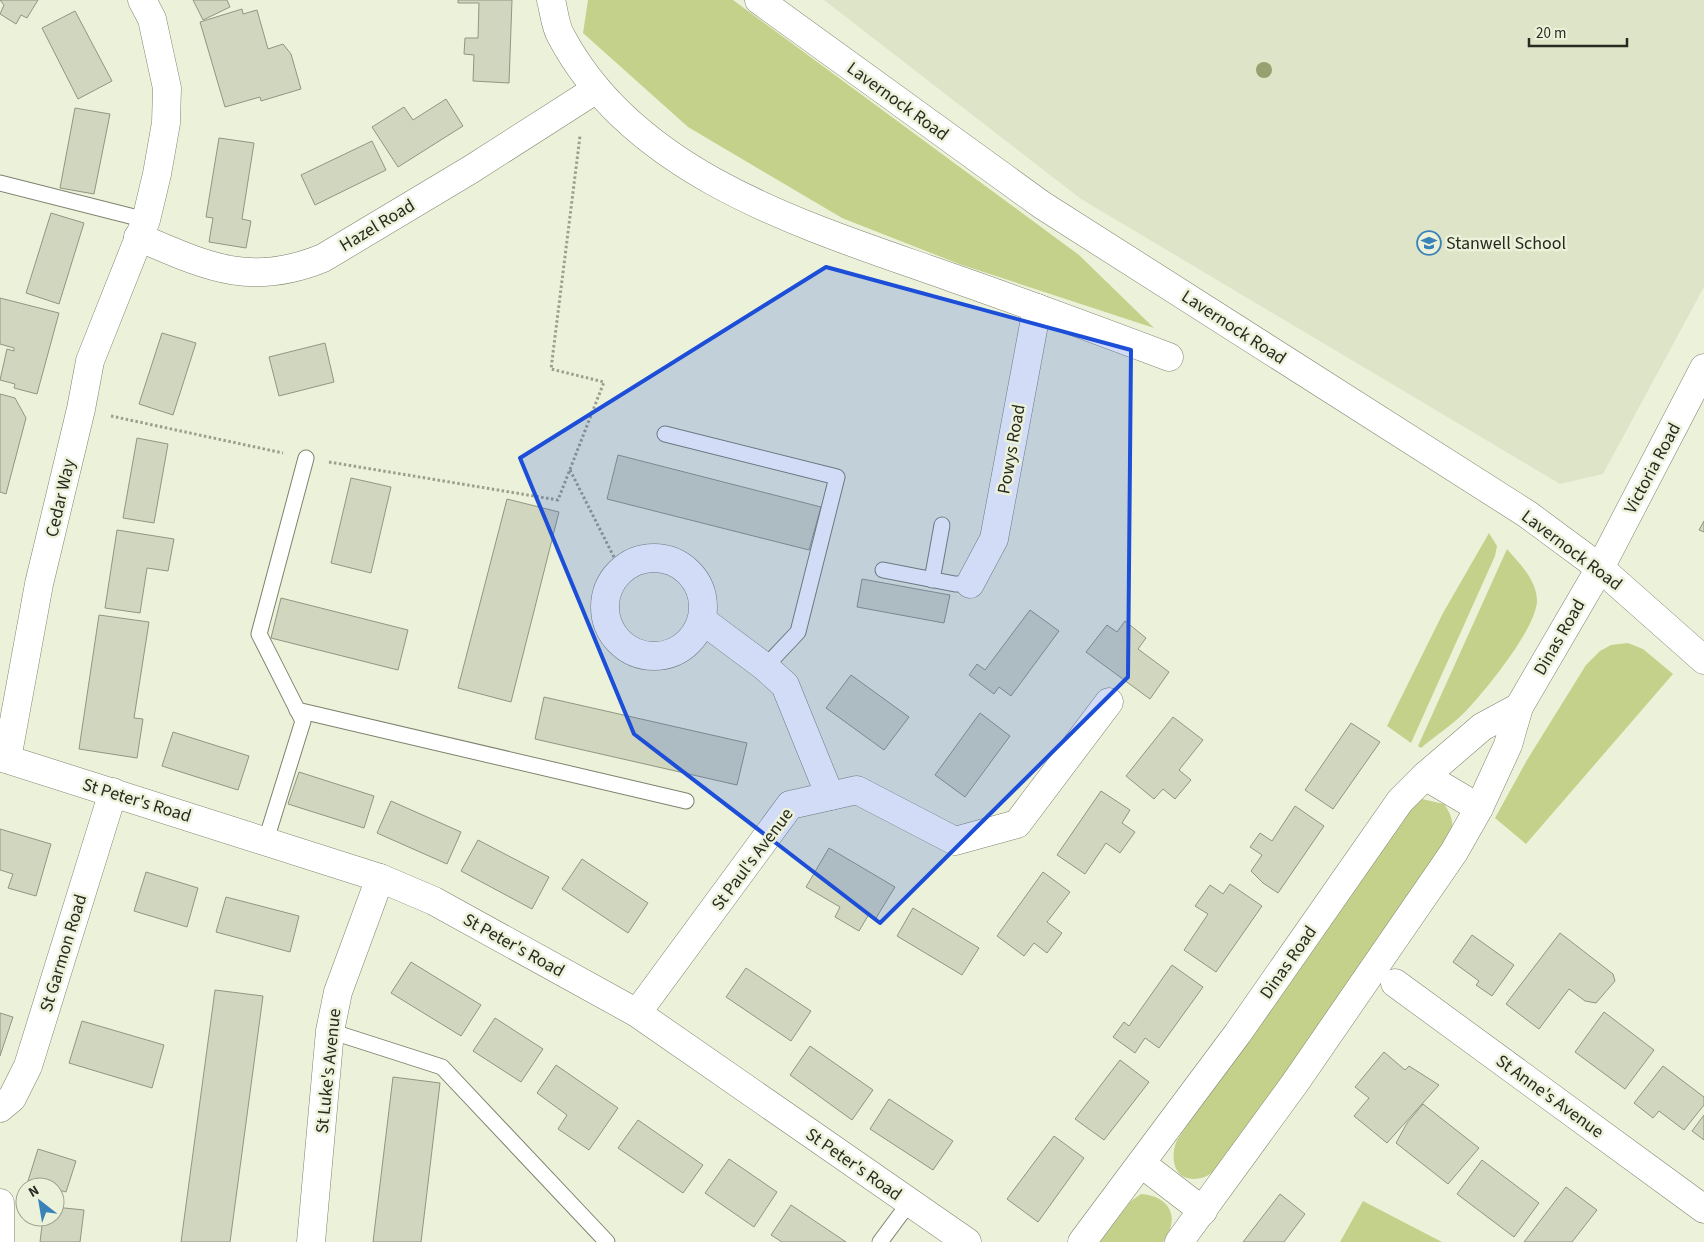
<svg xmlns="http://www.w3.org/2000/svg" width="1704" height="1242" viewBox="0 0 1704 1242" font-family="'Source Sans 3',sans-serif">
	<rect width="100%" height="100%" fill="#ecf2da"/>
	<path fill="#dee4c7" d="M824,0H1704V287L1603,474L1560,484L1081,199Z"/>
	<g fill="#c4d18a">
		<path d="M588,0H733L1079,255L1154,328L959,264L842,218L688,127L583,33Z"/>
		<path d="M1489,533L1497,546L1495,556L1411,743L1387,726L1443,613Z"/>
		<path d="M1507,549C1519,563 1537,580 1537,601C1536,629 1485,691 1465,712C1452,725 1435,736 1421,748L1418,746Z"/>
		<path d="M1628,643L1643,649L1673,674L1526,844L1495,818L1527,760L1586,665L1600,651L1611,645Z"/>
		<path d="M1422,799L1444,804C1453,817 1454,824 1450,838L1223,1163C1216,1169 1210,1176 1201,1178C1174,1184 1169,1159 1177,1140L1408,809L1413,803Z"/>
		<path d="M1141,1194C1170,1196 1181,1218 1163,1242H1099L1131,1201Z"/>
		<path d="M1363,1201L1442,1242H1340Z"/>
	</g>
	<g fill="#d1d6bf" stroke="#919680">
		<path d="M0,0H38L27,18L21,15L16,24L0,14L4,5Z"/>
		<path d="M193,0H227L230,7L203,20Z"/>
		<path d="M458,0H512L509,83L473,81L474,55L464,54L465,38H478L479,3H458Z"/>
		<path d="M242,9L243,14L257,10L268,49L283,44L291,54L301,89L261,101L260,97L225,107L200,22Z"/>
		<path d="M75,11L112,81L78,99L42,28Z"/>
		<path d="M446,99L463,126L398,167L372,127L404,107L413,120Z"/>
		<path d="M75,108L110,114L94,194L60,188Z"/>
		<path d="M219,138L254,143L242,219L251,221L246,248L209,242L213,218L206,217Z"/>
		<path d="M372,141L386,170L315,205L301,175Z"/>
		<path d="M51,213L84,223L59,304L26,293Z"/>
		<path d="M0,298L59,313L37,394L14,388L15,384L0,380L7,349L14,351V348L0,344Z"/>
		<path d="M162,333L196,343L173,415L139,404Z"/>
		<path d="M325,343L334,382L279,396L269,357Z"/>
		<path d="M0,394L15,398L26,418L6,494L0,492Z"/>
		<path d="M137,438L168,444L154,523L123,518Z"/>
		<path d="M618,455L821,507L809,550L607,499Z"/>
		<path d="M351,478L391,487L371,573L331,563Z"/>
		<path d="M507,499L559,512L511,702L458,688Z"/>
		<path d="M1704,521V532L1699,530Z"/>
		<path d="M117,530L174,539L168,571L147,568L140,613L105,608Z"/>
		<path d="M862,579L950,595L944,623L857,607Z"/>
		<path d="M281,598L408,630L398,670L271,638Z"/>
		<path d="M1030,610L1059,631L1011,696L999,687L994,694L969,675L977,664L985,670Z"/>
		<path d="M99,615L149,622L134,718L143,719L137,758L79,749Z"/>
		<path d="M1125,621L1146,638L1138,649L1169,672L1150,699L1086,652L1107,625L1117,632Z"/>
		<path d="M851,675L909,717L884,750L826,708Z"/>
		<path d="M544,697L747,743L737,785L535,739Z"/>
		<path d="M980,713L1010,736L965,797L935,775Z"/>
		<path d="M1173,717L1203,740L1179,770L1191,780L1175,799L1163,789L1154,799L1126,776Z"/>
		<path d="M1351,723L1380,742L1333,809L1305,790Z"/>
		<path d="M173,732L249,756L238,790L162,766Z"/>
		<path d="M299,772L374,796L364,828L288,804Z"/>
		<path d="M1101,791L1130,810L1122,823L1135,832L1120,853L1106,843L1085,874L1057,855Z"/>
		<path d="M391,801L461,832L447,864L377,833Z"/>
		<path d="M1295,806L1324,826L1278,893L1263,883L1251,871L1262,855L1250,847L1260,833L1272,841Z"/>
		<path d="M0,829L51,844L36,896L8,888L13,874L0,870Z"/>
		<path d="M478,840L549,877L532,909L461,871Z"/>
		<path d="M829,848L895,887L876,918L869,914L859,931L835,917L840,907L806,887Z"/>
		<path d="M582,859L648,903L628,933L562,889Z"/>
		<path d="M146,872L198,888L187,927L134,911Z"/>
		<path d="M1043,872L1070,892L1047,922L1062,933L1047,953L1034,943L1024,956L997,936Z"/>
		<path d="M1230,884L1262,906L1216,972L1184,950L1208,914L1195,906L1210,885L1223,894Z"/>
		<path d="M226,897L299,916L290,952L216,932Z"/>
		<path d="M913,908L979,948L962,975L897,936Z"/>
		<path d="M1560,933L1613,974L1615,981L1596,1003L1585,1001L1569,989L1539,1029L1506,1004Z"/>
		<path d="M1472,935L1514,965L1492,996L1476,985L1479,981L1453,962Z"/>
		<path d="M411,962L481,1005L461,1036L391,993Z"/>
		<path d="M1172,965L1203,987L1159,1048L1145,1038L1135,1053L1113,1037L1124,1022L1129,1026Z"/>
		<path d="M746,968L811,1011L791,1041L726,997Z"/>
		<path d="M215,990L263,996L230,1242H181Z"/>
		<path d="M1604,1012L1654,1050L1625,1089L1575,1052Z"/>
		<path d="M0,1013L13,1017L0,1056Z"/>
		<path d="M495,1018L543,1049L521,1082L473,1051Z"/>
		<path d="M82,1021L164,1045L152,1088L69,1063Z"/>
		<path d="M810,1046L873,1090L852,1120L790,1075Z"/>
		<path d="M1384,1052L1405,1070L1409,1066L1439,1085L1387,1143L1354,1116L1369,1098L1355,1087Z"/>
		<path d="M1120,1060L1149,1082L1104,1140L1075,1119Z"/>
		<path d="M556,1065L618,1108L589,1150L558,1129L567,1115L537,1093Z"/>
		<path d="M1663,1066L1704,1097V1105L1684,1130L1659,1111L1653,1118L1634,1103Z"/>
		<path d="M393,1077L440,1083L421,1242H373Z"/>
		<path d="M889,1099L953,1141L933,1170L870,1129Z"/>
		<path d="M1423,1104L1479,1148L1448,1184L1396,1143L1407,1123Z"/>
		<path d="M1704,1115V1140L1692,1131Z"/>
		<path d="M638,1120L703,1165L683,1193L618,1148Z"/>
		<path d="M1054,1136L1084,1158L1038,1222L1007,1199Z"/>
		<path d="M38,1149L76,1161L66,1192L28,1181Z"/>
		<path d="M729,1159L777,1192L754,1227L705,1193Z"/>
		<path d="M1482,1160L1539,1203L1514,1237L1457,1194Z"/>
		<path d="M1566,1187L1597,1210L1572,1242H1524Z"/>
		<path d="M1280,1194L1305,1214L1284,1242H1243Z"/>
		<path d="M791,1205L846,1242H782L771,1235Z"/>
		<path d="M55,1207L84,1210L80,1242H40L43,1217H55Z"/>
	</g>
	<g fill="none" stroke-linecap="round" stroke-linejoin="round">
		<g stroke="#7e836e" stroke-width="17">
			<g id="service">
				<path d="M0,183L146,220"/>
				<path d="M665,434L837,477L798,632L765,667"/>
				<path d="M883,570L955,584H970"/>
				<path d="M932,580L942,525"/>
				<path d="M297,710L686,801"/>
				<path d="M266,840L303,721L259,634L306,458"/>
				<path d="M330,1031L442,1067L607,1242"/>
				<path d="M880,1242L909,1203"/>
			</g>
		</g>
		<g stroke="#7e836e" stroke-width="29">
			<g id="minor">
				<path d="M551,0C554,11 555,26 561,36C636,178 812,228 953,278C1025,303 1097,330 1169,357"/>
				<path d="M138,237C206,266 250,288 323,258L470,170L595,90"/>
				<circle cx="654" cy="607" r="49"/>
				<path d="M970,584L994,539L1037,308"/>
				<path d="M702,620L765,667L785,685L830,796"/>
				<path d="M0,757L380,878L434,901L637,1013L967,1242"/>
				<path d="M7,759L39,584L81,409L90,361L146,220L157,174L166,123L167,88L152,19L142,0"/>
				<path d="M1425,776L1479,808"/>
				<path d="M1395,983L1704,1209"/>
				<path d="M637,1013L790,805L857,790L955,841L1017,824L1109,702"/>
				<path d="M0,1108L12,1098L28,1066L113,792"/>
				<path d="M1142,1164L1203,1211"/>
				<path d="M0,1203V1242"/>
				<path d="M311,1242L330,1031L338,992L380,878"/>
				<path d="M1082,1242L1238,1033L1400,801L1425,776L1482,727L1519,707"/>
				<path d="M1179,1242L1295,1083L1454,852L1479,808L1508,745L1519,707L1600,568"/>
			</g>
		</g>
		<g stroke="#7e836e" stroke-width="29">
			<path id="tertiary" d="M1600,568L1704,368"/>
		</g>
		<g stroke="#7e836e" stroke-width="29">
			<path id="secondary" d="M759,0L1042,205L1527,514L1600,568L1704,660"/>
		</g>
		<g stroke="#9b9f8d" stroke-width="3" stroke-dasharray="2.5 2.5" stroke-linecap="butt">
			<path d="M111,416L283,453"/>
			<path d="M329,462L558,500L604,382L551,369L580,136"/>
			<path d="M570,470L621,571"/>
		</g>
		<use href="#service" stroke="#fff" stroke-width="15"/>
		<use href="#minor" stroke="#fff" stroke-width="28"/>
		<use href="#tertiary" stroke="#fff" stroke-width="28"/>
		<use href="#secondary" stroke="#fff" stroke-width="28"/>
	</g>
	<circle fill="#98a072" cx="1264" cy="70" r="8"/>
	<path fill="#1d4ed8" fill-opacity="0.2" stroke="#1d4ed8" stroke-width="4" stroke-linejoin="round" d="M826,267L1131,350L1128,677L880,923L634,734L520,458Z"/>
	<defs>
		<g id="school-ring" transform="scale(1.25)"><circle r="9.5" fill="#ecf2da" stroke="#3a82b7" stroke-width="1.5"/><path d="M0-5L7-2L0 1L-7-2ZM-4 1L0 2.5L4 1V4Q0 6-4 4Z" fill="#3a82b7"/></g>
	</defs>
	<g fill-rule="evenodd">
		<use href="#school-ring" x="1429" y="243"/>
	</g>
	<g text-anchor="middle" stroke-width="5" stroke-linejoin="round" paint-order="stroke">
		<g font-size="18" fill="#282a21" stroke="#ecf2da">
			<text transform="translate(898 101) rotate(36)" y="6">Lavernock Road</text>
			<text transform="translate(377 225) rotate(-31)" y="6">Hazel Road</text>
			<text transform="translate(1234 327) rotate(33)" y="6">Lavernock Road</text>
			<text transform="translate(1011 449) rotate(-80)" y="6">Powys Road</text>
			<text transform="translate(1652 468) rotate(-62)" y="6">Victoria Road</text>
			<text transform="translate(60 498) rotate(-77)" y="6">Cedar Way</text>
			<text transform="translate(1572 550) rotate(37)" y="6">Lavernock Road</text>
			<text transform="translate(1559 637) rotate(-60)" y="6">Dinas Road</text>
			<text transform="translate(137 800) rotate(17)" y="6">St Peter's Road</text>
			<text transform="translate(752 859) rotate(-53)" y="6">St Paul's Avenue</text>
			<text transform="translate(514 945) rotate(29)" y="6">St Peter's Road</text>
			<text transform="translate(63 953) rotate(-73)" y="6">St Garmon Road</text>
			<text transform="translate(1288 962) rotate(-55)" y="6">Dinas Road</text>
			<text transform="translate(328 1071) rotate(-84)" y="6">St Luke's Avenue</text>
			<text transform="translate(1550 1096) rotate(36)" y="6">St Anne's Avenue</text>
			<text transform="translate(854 1164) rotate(35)" y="6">St Peter's Road</text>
		</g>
		<g font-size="18" fill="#282a21" stroke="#ecf2da" text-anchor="start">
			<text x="1446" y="249">Stanwell School</text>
		</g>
	</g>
	<g transform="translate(40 1202) rotate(329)"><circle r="24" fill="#ecf2da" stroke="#9ea290"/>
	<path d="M0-4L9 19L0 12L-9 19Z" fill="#3a82b7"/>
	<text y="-8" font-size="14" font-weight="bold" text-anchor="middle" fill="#282a21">N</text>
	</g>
	<path d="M1529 38v8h98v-8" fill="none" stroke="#282a21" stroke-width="2.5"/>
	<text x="1536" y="38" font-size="15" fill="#282a21" stroke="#ecf2da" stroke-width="4" paint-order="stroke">20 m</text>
</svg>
